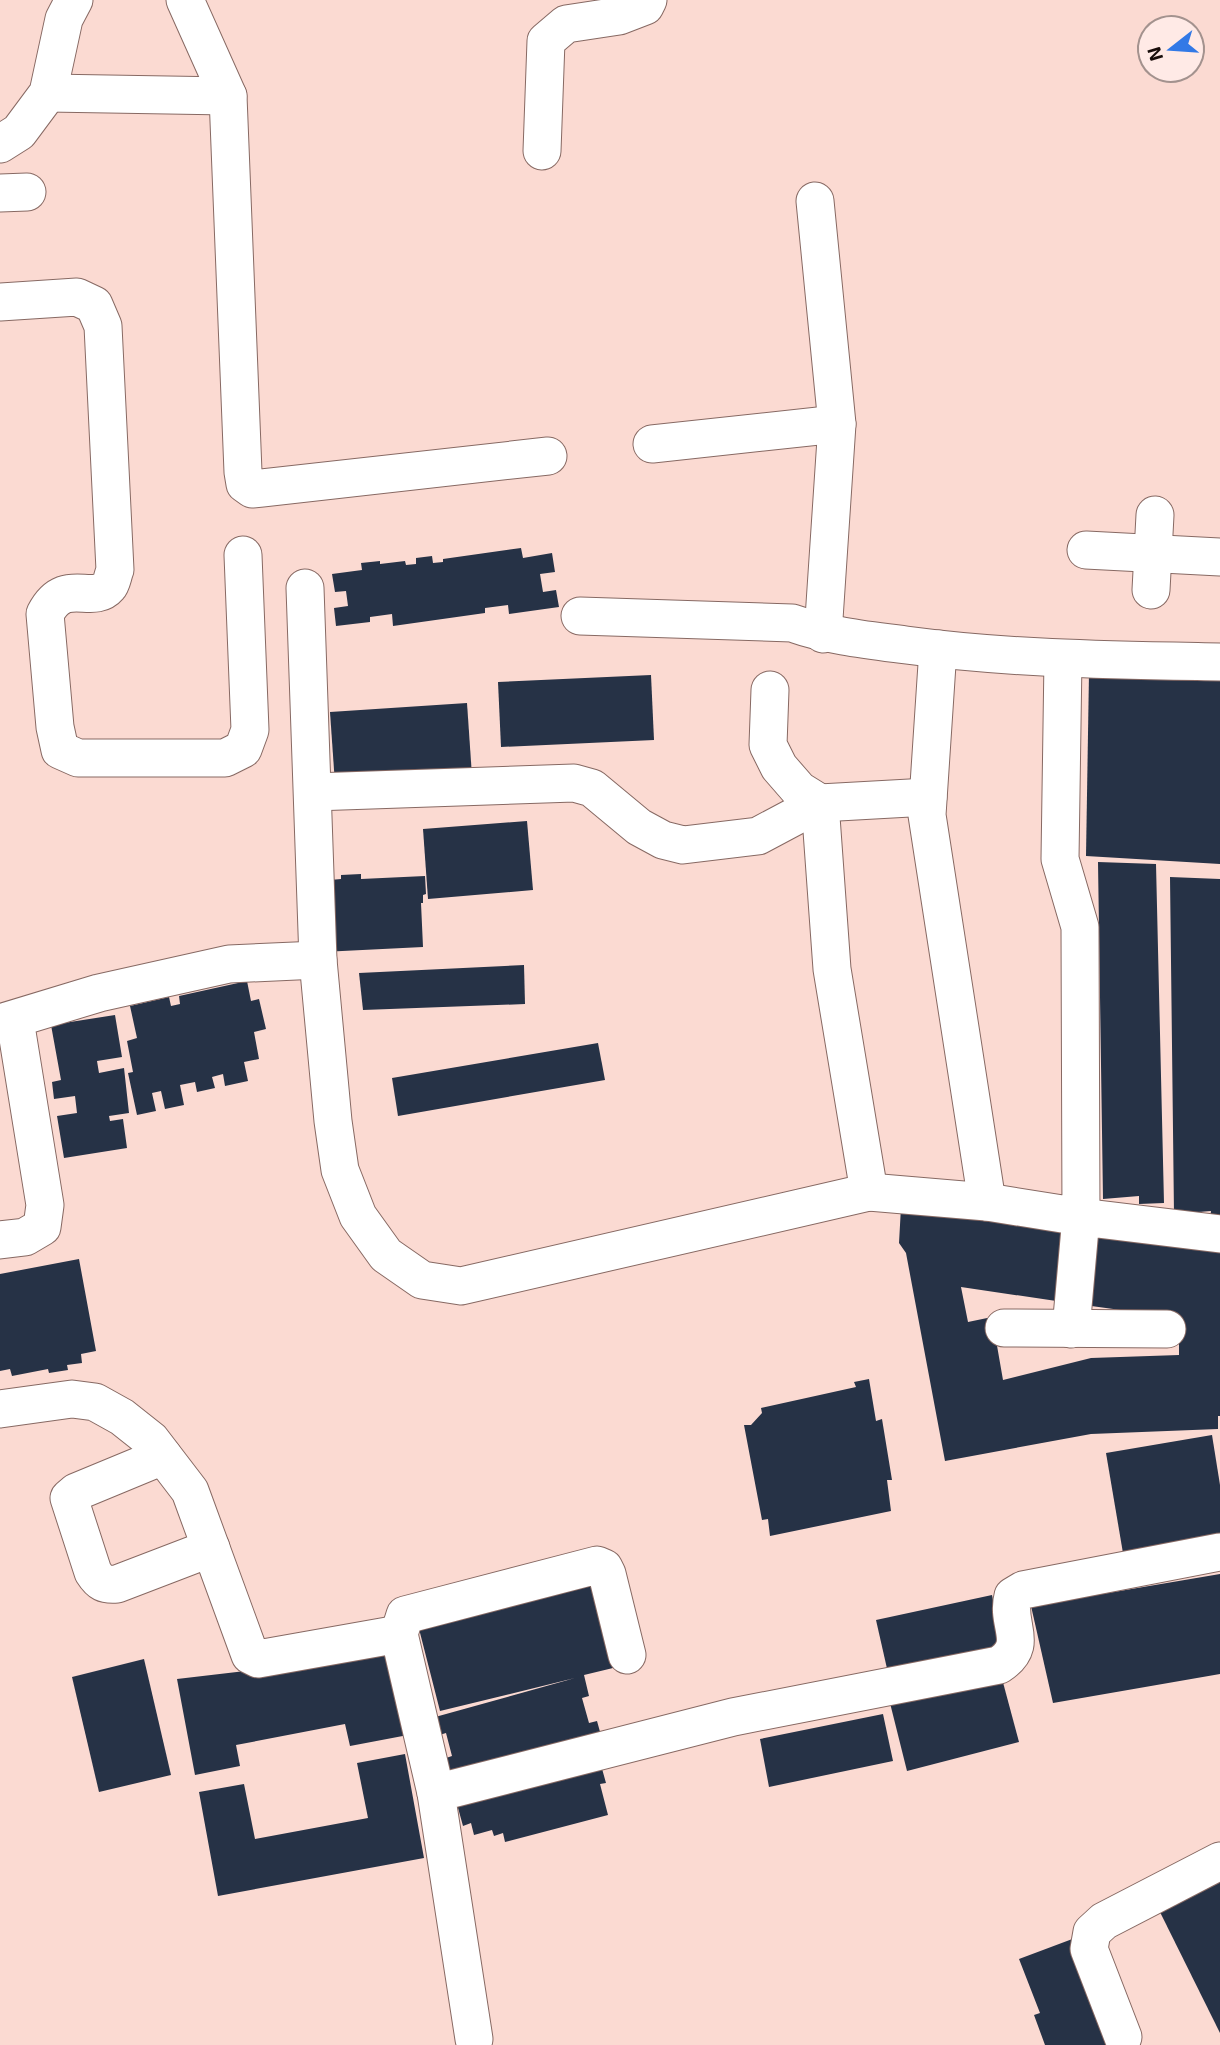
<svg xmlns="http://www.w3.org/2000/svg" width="1220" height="2045" viewBox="0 0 1220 2045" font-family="'Exo 2',sans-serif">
	<rect width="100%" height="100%" fill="#fbdad2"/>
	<g fill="#263246">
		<path d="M521,548L523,558L552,553L555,572L540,574L543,592L556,590L559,607L509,614L508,605L485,608V613L393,626L392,614L370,617V622L336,626L334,608L348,606L346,591L335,592L332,574L362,570L361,563L380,561V564L405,561L406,565L416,564V558L432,556L433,563L443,562V559Z"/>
		<path d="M1089,673L1220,674V864L1086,856Z"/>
		<path d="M651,675L654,740L501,747L498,682Z"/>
		<path d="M467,703L472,776L335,784L330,712Z"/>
		<path d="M527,821L533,890L428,899L423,829Z"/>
		<path d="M1098,862L1156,864L1164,1203L1139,1204V1196L1103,1199Z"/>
		<path d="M361,874V879L425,876L426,894L423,895V903H421L423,947L322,952L319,881L341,879V875Z"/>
		<path d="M1170,877L1220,879V1219H1210L1211,1211L1174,1214Z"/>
		<path d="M524,965L525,1004L363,1010L359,973Z"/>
		<path d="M247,981L251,1001L259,999L266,1029L254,1032L259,1059L244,1062L248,1081L225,1086L223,1074L212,1077L215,1088L197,1092L195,1082L180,1085L184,1105L165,1109L161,1091L152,1093L156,1111L137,1115L128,1073L133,1072L127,1041L137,1038L130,1006L169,997L171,1006L180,1004L179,996Z"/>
		<path d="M115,1015L122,1057L97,1061L99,1073L124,1068L129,1113L109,1116L110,1121L123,1119L127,1148L64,1158L57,1116L77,1113L75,1096L54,1099L52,1082L61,1080L51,1025Z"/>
		<path d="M598,1043L605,1080L398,1116L392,1078Z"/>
		<path d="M901,1207L1073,1229L1063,1302L961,1287L968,1322L992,1317L1003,1380L1091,1358L1179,1355V1318L1084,1305L1095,1232L1220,1251V1416H1218V1429L1091,1434L945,1461L906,1253L899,1243Z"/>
		<path d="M79,1259L96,1351L81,1354L82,1363L67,1365L68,1370L49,1373L48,1369L12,1376L10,1369L0,1371V1274Z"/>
		<path d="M869,1379L876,1421L882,1419L892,1480H887L891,1511L770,1536L768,1519L762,1520L744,1425H751L762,1413L761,1408L856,1387L854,1382Z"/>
		<path d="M1212,1435L1220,1485V1543L1124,1559L1106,1453Z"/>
		<path d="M594,1574L613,1668L584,1675L589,1696L582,1698L589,1723L597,1721L602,1739L446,1783L440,1760L452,1756L446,1733L433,1737L428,1719L575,1678L440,1711L417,1621Z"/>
		<path d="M1220,1574V1674L1053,1703L1031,1606Z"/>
		<path d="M992,1595L1003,1648L888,1673L876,1620Z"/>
		<path d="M389,1654L408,1735L350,1746L345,1724L236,1745L240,1766L195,1775L177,1679Z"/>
		<path d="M144,1659L171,1775L99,1792L72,1677Z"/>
		<path d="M1001,1675L1019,1742L907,1771L890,1703Z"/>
		<path d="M883,1714L893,1761L769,1787L760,1739Z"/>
		<path d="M405,1754L424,1858L218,1896L199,1792L244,1784L255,1839L368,1818L357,1763Z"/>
		<path d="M599,1758L606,1783L600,1784L608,1815L505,1842L503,1833L494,1836L492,1830L474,1835L471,1823L463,1826L455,1797Z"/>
		<path d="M1220,1874V2033L1155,1902Z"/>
		<path d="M1075,1938L1113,2045H1045L1034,2015L1040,2013L1019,1959Z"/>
	</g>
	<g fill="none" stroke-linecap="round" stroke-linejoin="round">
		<g stroke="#876963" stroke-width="39">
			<g id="minor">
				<path d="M185,0L228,96L243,472L245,484L252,489L262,488L548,456"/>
				<path d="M48,93L228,96"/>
				<path d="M0,144L19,132L48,93L64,19L74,0"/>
				<path d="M542,151L546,41L566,24L619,16L645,6L648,0"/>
				<path d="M0,193L27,192"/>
				<path d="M815,201L837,424L823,634"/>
				<path d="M0,302L77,297L94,305L103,326L115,570C113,574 112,583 109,586C92,606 65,575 45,614L55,727L60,750L78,758H225L243,749L250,730L243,555"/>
				<path d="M652,444L837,424"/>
				<path d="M1086,550L1220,557"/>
				<path d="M305,588L318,960L333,1121L340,1170L358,1216L386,1255L422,1280L461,1286L869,1192L832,969L820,803"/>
				<path d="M1151,590L1155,515"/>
				<path d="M580,616L792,623C829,636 867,640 906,645C1010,659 1115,660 1220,662"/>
				<path d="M938,649L927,815L987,1202"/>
				<path d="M770,690L768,745L779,767L799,790L820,803"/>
				<path d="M313,792L574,783L592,788L639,827L663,840L683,845L758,836L820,803L928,797"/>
				<path d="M0,1023L99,993L229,964L318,960"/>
				<path d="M869,1192L987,1202L1081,1217L1080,927L1060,859L1063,659"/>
				<path d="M0,1240L25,1237L42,1227L45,1205L15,1020"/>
				<path d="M1004,1328L1167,1329"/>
				<path d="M1071,1329L1081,1217L1220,1234"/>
				<path d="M0,1409L72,1399L95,1402L122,1417L151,1440L190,1491L250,1655L258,1659L399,1634"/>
				<path d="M163,1456L76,1492L69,1498L93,1572C100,1583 104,1585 117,1584L211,1548"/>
				<path d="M436,1793L399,1634L405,1615L597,1565L604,1568L607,1574L627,1655"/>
				<path d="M1123,2037L1089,1949L1092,1932L1104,1921L1220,1861"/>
				<path d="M474,2039L436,1793L733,1717L999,1665C1031,1644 1005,1625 1013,1596L1023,1590L1220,1552"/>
			</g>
		</g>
		<use href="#minor" stroke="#fff" stroke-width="37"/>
	</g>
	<g transform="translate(1171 49) rotate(253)"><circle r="33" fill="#ffeae6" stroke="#a3928e" stroke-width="2"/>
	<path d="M0-5L12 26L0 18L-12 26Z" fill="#3279e6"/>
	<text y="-10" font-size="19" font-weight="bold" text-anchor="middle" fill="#180d0a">N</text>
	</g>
</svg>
